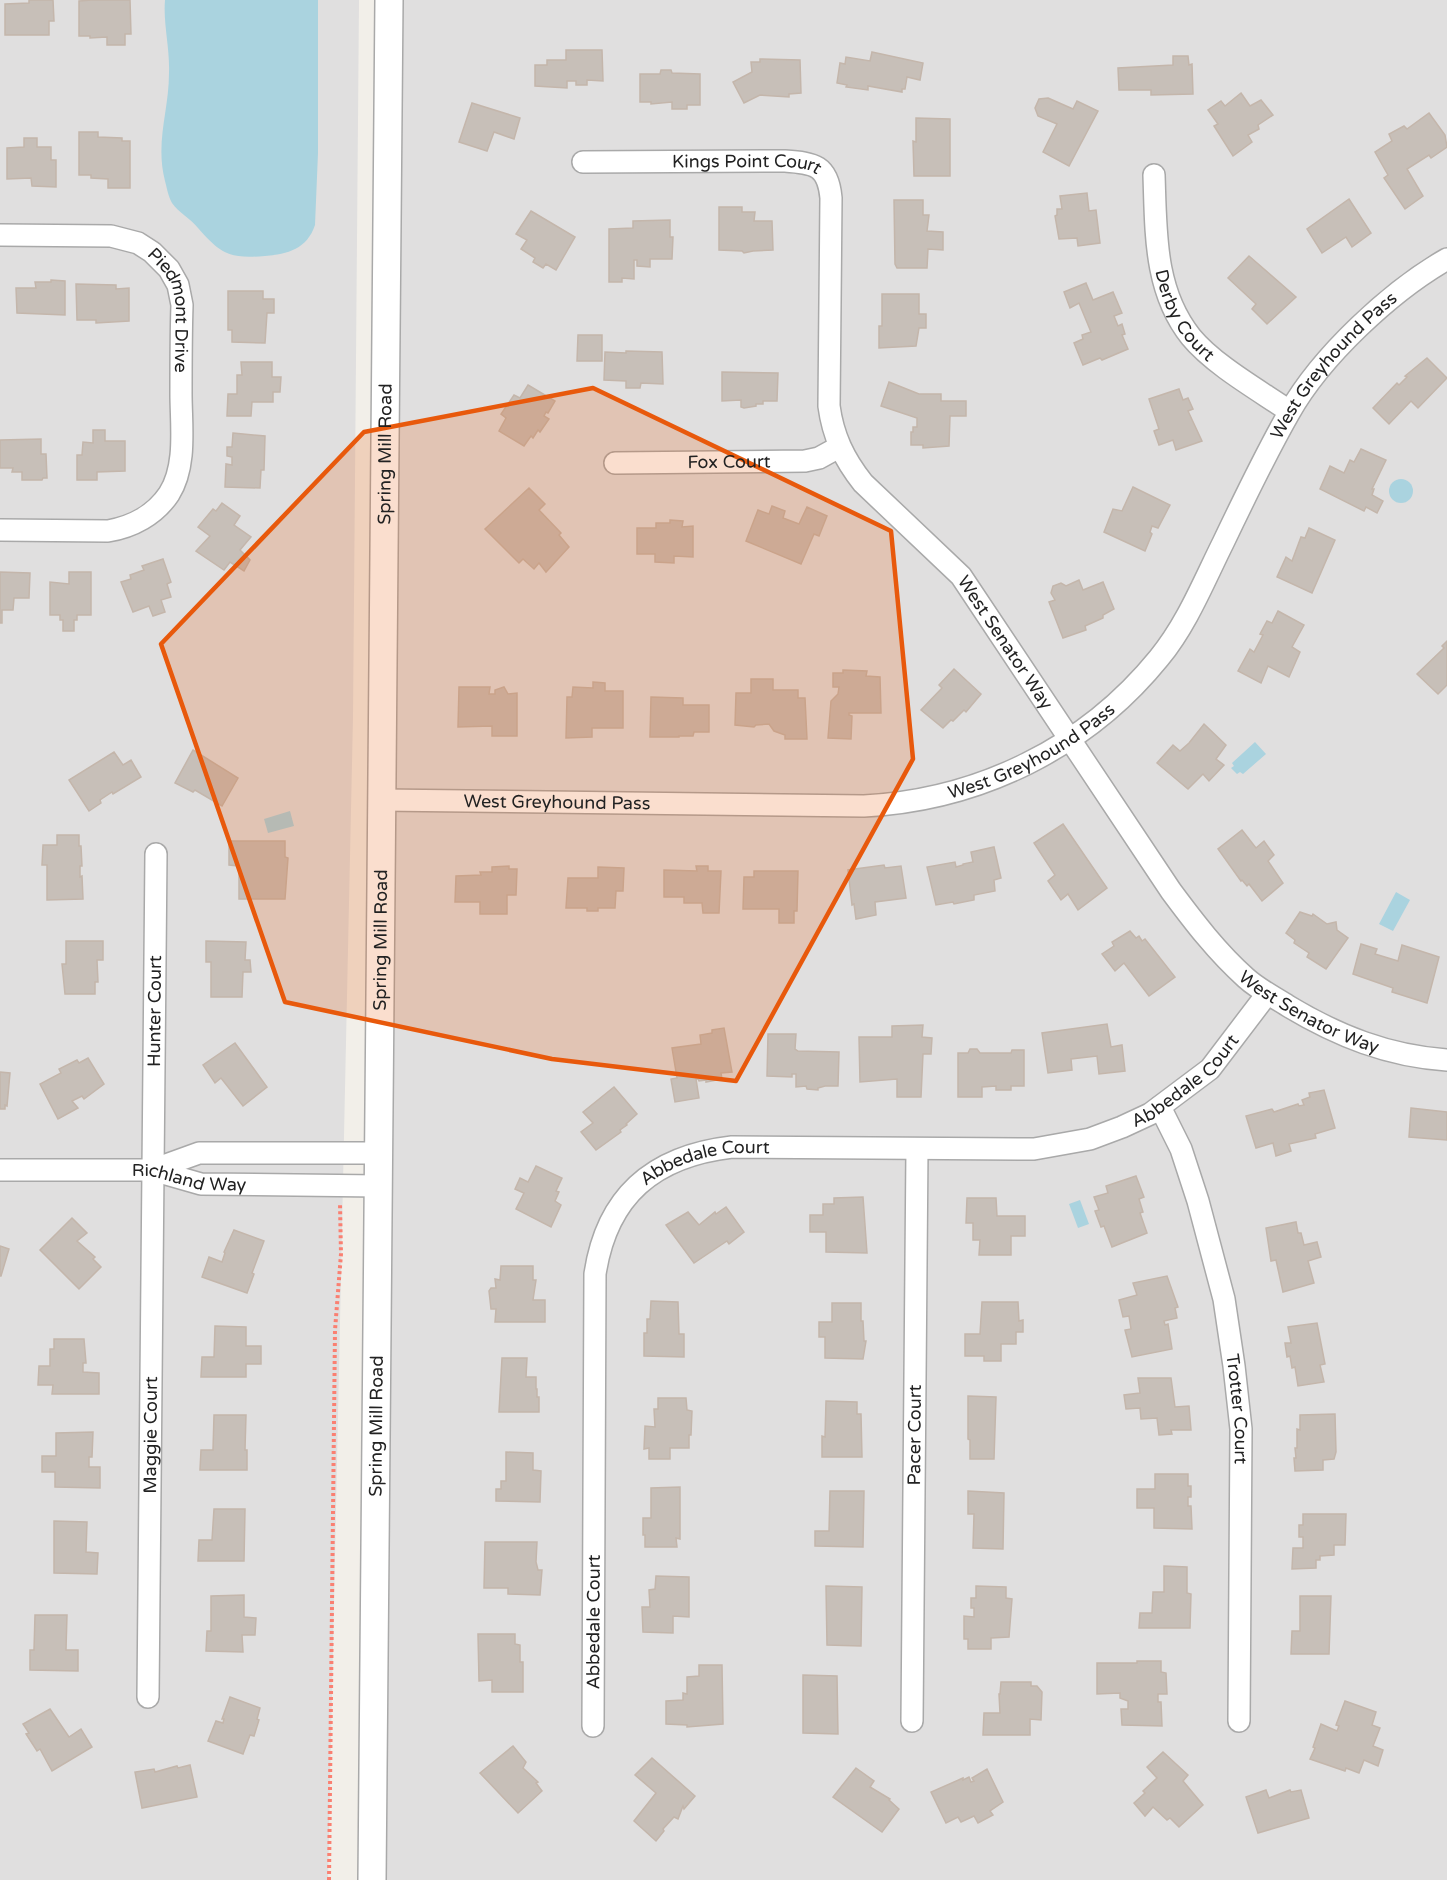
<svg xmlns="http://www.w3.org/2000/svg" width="1447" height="1880" viewBox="0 0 1447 1880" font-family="'Varela Round',sans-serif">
	<rect width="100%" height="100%" fill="#f2efe9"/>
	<g fill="#e0dfdf">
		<path d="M0,0H359L353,716L328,1880H0Z"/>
		<path d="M402,0H1447V1880H386Z"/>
	</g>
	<g fill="#aad3df">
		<path d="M165,0H318V153L315,225C307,249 288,254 265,256C229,259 221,254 198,228C191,219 178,212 172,203C168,196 167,188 165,181C155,142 169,111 169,73C170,48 163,24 165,0Z"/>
		<circle cx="1401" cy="491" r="12"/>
		<path d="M1255,742L1266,754L1243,774L1240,772L1237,774L1231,768L1234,766L1232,763Z"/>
		<path d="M290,811L294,826L268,833L264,819Z"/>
		<path d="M1396,892L1410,900L1393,931L1379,924Z"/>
		<path d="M1080,1200L1089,1224L1078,1228L1069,1204Z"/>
	</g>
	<g fill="#c7bfb8" stroke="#c4b6ab" stroke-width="1.5">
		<path d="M29,0H53L54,21H49V35H5V4L29,3Z"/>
		<path d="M92,0H130L131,34H125V45H107V37L90,38V36H79V1Z"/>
		<path d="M566,50H602L603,81L587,80V85H576V81H567V88L535,86V65H547V60H566Z"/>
		<path d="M872,52L923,63L920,80L907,77L905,89H902V92L868,86V90L846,87L847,85L837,83L840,63L845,64L846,57L870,61Z"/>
		<path d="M1173,56H1188L1189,65L1192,64L1193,94L1151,95V90H1119L1118,68L1173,65Z"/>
		<path d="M760,59L800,60L801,93L789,94V97L760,95L744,103L733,82L752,72L751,62H760Z"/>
		<path d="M661,70H671L672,73L700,74V105H687V109H672V102L651,104V102H640V74H660Z"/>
		<path d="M1241,93L1250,106L1261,100L1273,115L1258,125L1259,129L1248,135L1252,142L1233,156L1214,126L1218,124L1208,110L1221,101L1225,106Z"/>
		<path d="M1048,98L1073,109L1077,101L1098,111L1069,166L1043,152L1057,124L1038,116L1035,108L1039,99Z"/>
		<path d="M472,103L520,118L514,139L494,132L487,151L459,142Z"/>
		<path d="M1429,113L1445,135L1447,147L1431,158L1429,155L1407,169L1423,196L1405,209L1384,178L1388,175L1375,152L1392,141L1389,134L1404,126L1407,129Z"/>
		<path d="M916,118L950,119V176H914L913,141L916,142Z"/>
		<path d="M79,132H98V137L122,138V141H130V188H108V179L91,178V175H79Z"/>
		<path d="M24,138H37V147H51V160H56V187L32,186L31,178L7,179V148L24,147Z"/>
		<path d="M1087,193L1089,211L1096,210L1100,243L1078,246L1077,238L1059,239L1055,216L1057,215V209H1062L1060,196Z"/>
		<path d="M1349,199L1371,233L1352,247L1346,237L1322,253L1307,229Z"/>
		<path d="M894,200H923V215H929L927,231L943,232V250L928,249L927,268H897L895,264Z"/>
		<path d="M719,207H742V212H755L754,221H772L773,250L753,251L744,253L742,251L719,250Z"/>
		<path d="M531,211L575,237L556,270L546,264L543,268L533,262L535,258L521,249L527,240L516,234Z"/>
		<path d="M670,220V237H673L672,259H650V267L637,266V260H634V279L622,278V282H609V229L633,228V221Z"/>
		<path d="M1249,256L1296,297L1267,324L1252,309L1256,304L1228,278Z"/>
		<path d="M51,280L65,281V315L17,313L16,288H36L35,282H51Z"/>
		<path d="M1086,283L1093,300L1113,292L1122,313L1114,316L1118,326L1122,324L1125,334L1122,335L1128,349L1102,360L1100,358L1083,365L1074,343L1083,339L1082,335L1091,332L1079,303L1070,308L1064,292Z"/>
		<path d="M76,284L116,285V289L129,288V321L96,323V320H77Z"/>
		<path d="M228,291H263V299H274V313H267L265,343L232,342V330H228Z"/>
		<path d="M882,294H919V314H926V328H919L916,346L879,348V326H882Z"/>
		<path d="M578,335H602V361H577Z"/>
		<path d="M626,351L662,352L663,384L641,383L640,388H626V381L604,380L605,352L626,353Z"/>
		<path d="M1427,358L1447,378L1418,408L1411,401L1389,424L1373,408L1397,383L1399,385L1407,377L1405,376Z"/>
		<path d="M241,362H272V377H281L280,392H273V402H252L251,416H227L228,394H237V375H242Z"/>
		<path d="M722,372L778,373L777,401H763V404H756V406L744,408L741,407V400L722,401Z"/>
		<path d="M889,382L919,394H941V401H966V416H950L949,446L923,448V445H911V432H913V427H917V418L881,406Z"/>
		<path d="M528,385L555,401L548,413L546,412L544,416L549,419L540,432L538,430L533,438L531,436L524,446L499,431L506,418L501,414L514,395L520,398Z"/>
		<path d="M1179,389L1183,400L1188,398L1193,409L1188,411L1202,441L1176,450L1173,440L1159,445L1154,431L1159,429L1149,399Z"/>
		<path d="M93,430H105V441H125V471L97,472V480H77V455H82L83,442L93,443Z"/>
		<path d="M233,433L265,436L264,470H261L260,488L225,487L226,464L232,465V457L227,456V447H232Z"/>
		<path d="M41,439V454H46L47,478H43L42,480H22V472H12L13,468H0V440Z"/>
		<path d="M1361,449L1386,460L1372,489H1374L1372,495L1383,501L1377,513L1366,507L1364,511L1320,489L1330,466L1344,473L1350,460L1354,462Z"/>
		<path d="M1133,487L1170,505L1158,528L1152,526L1150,532L1152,534L1145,551L1104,532L1113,509L1122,511Z"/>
		<path d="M529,488L545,504L539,510L561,533L559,535L569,547L546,572L539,563L534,569L523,559L519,563L485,529Z"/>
		<path d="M222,503L240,516L234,525L251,537L240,550L250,560L244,571L230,562L224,570L196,551L210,536L198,527L213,509L216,511Z"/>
		<path d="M772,506L785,511L783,518L799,524L807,507L827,516L819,536L814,534L801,564L746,541L758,510L769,514Z"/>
		<path d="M670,520L683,521L682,527L693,526V557L674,556V563L655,562V554H637V528H656V523H670Z"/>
		<path d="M1309,528L1335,540L1312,593L1277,577L1286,557L1292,561L1301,537L1305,538Z"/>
		<path d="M163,559L171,582L167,584L171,597L161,600L165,612L153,616L149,606L133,612L121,582L131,579L130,575L144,570L142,566Z"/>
		<path d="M0,572L30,573L29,598H14L13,610H2V623H0Z"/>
		<path d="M69,572H91V615H77V620H74V631H63V620H60V615H50V582L69,584Z"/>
		<path d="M1079,580L1083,590L1103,582L1114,609L1103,615V618L1085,626L1086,630L1063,638L1049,602L1055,600L1051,593L1053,586L1061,583L1066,586Z"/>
		<path d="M1278,611L1304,625L1292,647L1300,652L1289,677L1268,666L1261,683L1238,671L1250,649L1254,652L1263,635L1260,634L1267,621L1272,623Z"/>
		<path d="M1447,641V685L1438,694L1417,674L1444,648L1442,646Z"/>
		<path d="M954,669L981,694L966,712L964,710L953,721L951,720L943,728L921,710L942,688L939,685Z"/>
		<path d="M843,670L867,671L866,676L880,677L881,713H849V715L852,716L851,739L828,738L831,701L838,694L839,687H833V673H843Z"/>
		<path d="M751,679H773V690H798V698H805L807,739H785V735L774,731L769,724L756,725L754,727L735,725L736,693H751Z"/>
		<path d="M593,682L605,683V691H623V728H592V737L566,738L567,697H572L573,687L593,688Z"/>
		<path d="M459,687H490L489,694H495V690L504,687L508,694L517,693V736H492V726L458,727Z"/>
		<path d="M651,697L683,698V705H709V732H694L693,736H679V737H650Z"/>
		<path d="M1204,724L1226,745L1216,759L1224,765L1209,781L1203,774L1188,789L1157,763L1173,745L1180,751L1189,743Z"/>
		<path d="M193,750L238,778L222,806L195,790L193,792L175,783Z"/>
		<path d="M114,752L123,765L131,760L141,777L113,794L112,792L100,800L101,803L89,811L69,780Z"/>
		<path d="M1063,824L1107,888L1078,910L1068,894L1061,900L1048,881L1055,875L1034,843Z"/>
		<path d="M1242,830L1256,848L1264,841L1274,855L1268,861L1283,883L1262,901L1249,884L1247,886L1242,880L1241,881L1218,849Z"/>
		<path d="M57,835H79V846H81L82,866H80V877L82,876L83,899L47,900V865H42L43,845H57Z"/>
		<path d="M229,841H285V857L288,858L285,899H239V866L229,865Z"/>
		<path d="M994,847L1001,878L994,880L995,891L974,895V900L954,904L953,902L936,905L927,867L955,862L956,867L963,865V864L973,862L971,852Z"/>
		<path d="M884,865L885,868L901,866L906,898L875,902L876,915L856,919L854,904L852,905L848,870Z"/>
		<path d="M509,866V869H517L516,895H507V914H480V902H455L456,876L481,875L480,872H492V867Z"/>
		<path d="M696,866H708V871H721L719,913H703L702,903H684V897H664V870L697,871Z"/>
		<path d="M598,867L624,868L623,891H616L615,908H598V911H587V908H566L568,878H598Z"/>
		<path d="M754,871H798L797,911H794V923H779V909H743L744,877H754Z"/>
		<path d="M1300,912L1312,916L1313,914L1327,924L1336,922L1337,930L1348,938L1326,969L1307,957L1309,953L1294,943L1295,940L1286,933Z"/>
		<path d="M1130,931L1136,938L1139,936L1142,941L1145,939L1175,977L1149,996L1124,963L1115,971L1102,954L1114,946L1112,942Z"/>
		<path d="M66,941H103V960H97L98,982H95V994H65L62,964H66Z"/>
		<path d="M206,941L246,942L245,960H250L251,972H243L242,997H211V962H206Z"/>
		<path d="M1361,944L1377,949L1375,954L1398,961L1402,945L1439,957L1427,1003L1392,992L1393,988L1353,974Z"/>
		<path d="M1107,1024L1111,1047L1122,1045L1125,1071L1099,1074L1097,1056L1071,1059L1072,1070L1048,1073L1042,1033Z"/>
		<path d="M923,1025L922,1037L932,1038L931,1054H923L921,1097H897V1079L860,1082L859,1037H892V1026Z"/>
		<path d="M724,1028L732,1072L721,1073L722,1079L706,1082V1080L699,1081L698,1079H696L699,1098L675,1102L671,1079L677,1078L672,1048L701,1044L700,1035L712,1033V1030Z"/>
		<path d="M768,1034H796L795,1049L798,1051L839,1052L838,1086H825L818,1088V1090L807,1089L806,1086L796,1087V1074H792V1077L767,1076Z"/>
		<path d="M235,1043L267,1087L243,1106L221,1078L215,1083L203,1065Z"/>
		<path d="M970,1049H977L980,1053H1011L1012,1050H1024V1086H1011V1090H996V1086L982,1087V1097H958V1053H968Z"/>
		<path d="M88,1058L104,1084L84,1099L82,1096L72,1101L78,1108L58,1119L40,1084L61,1073L59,1069L77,1060L79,1063Z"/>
		<path d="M0,1072L10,1073L7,1106L5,1105V1109H0Z"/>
		<path d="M614,1087L637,1114L626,1124L627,1125L620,1130L621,1132L596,1150L581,1132L593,1123L583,1112Z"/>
		<path d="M1324,1090L1335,1128L1315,1134L1316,1138L1289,1144L1291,1151L1276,1156L1273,1143L1256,1148L1246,1116L1272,1109L1274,1112L1298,1104L1299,1106L1304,1105L1302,1100L1310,1097L1309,1093Z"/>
		<path d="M1411,1108L1447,1112V1140L1409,1137Z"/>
		<path d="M536,1166L562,1178L556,1191L559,1192L555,1201L561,1205L551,1227L516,1209L524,1193L515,1189L520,1178L528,1182Z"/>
		<path d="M1136,1176L1144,1197L1139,1199L1143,1212L1140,1213L1147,1233L1112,1247L1104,1226L1101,1227L1095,1211L1099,1210L1094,1197L1108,1193L1106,1186Z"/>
		<path d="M863,1197L867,1253L826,1252V1232H810V1215H823V1204H834V1198Z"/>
		<path d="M967,1198H996L997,1216H1025V1236H1011V1255H979L980,1240H973V1223H966Z"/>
		<path d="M726,1207L744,1232L729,1244L727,1241L694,1263L666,1225L688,1212L699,1225L715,1212L716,1214Z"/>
		<path d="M72,1218L87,1233L77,1241L95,1257L93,1259L101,1267L79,1289L40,1250Z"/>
		<path d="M1296,1222L1298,1233H1301L1304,1245L1317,1242L1321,1257L1308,1261L1314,1283L1283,1292L1276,1260L1271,1261L1266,1228Z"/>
		<path d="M234,1230L264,1241L252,1273L254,1274L247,1293L202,1277L209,1257L222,1262L225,1253L224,1252Z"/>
		<path d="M0,1246L9,1249L1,1276H0Z"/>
		<path d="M501,1266H533V1280H536L533,1300H545V1322H495L496,1309H491L489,1291L491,1288H496L495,1279L500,1280Z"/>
		<path d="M1167,1276L1178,1307L1175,1308L1177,1318L1164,1321L1165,1325L1168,1324L1172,1349L1132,1357L1125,1330L1131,1329L1129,1316L1123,1317L1119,1300L1137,1295L1133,1283Z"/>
		<path d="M651,1301L678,1302L679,1334H684V1357L644,1356V1333H647V1319H650Z"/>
		<path d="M982,1302H1018L1019,1321L1023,1320V1332H1016V1344H1001V1361H984V1356H965V1334H980Z"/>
		<path d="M832,1303H861V1321H863L864,1341H866L863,1359L825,1358V1337H819V1322H832Z"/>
		<path d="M1317,1323L1325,1364L1320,1365L1324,1382L1298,1386L1295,1367L1292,1368L1290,1356L1287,1357L1285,1343H1291L1288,1327Z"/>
		<path d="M215,1326L246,1327V1346H261V1364H246V1377H201L202,1357H214Z"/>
		<path d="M54,1339H84L86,1363H83V1372L99,1373V1394H52L53,1385H38L39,1366H50V1349H54Z"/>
		<path d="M502,1358H527L526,1377H536V1389H537V1397H539V1412H499Z"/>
		<path d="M1138,1378H1171L1175,1407L1189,1406L1191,1430H1171L1172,1434L1159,1435L1157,1418L1141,1419L1140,1408L1126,1409L1124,1395L1140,1393Z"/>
		<path d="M968,1396L996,1397L994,1459H970V1440L968,1439Z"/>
		<path d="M658,1398H686L687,1410L692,1411L691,1435H689V1448H670V1459H649V1448L644,1449L645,1426L655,1427L654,1409H658Z"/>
		<path d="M826,1401L857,1402V1414H861L862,1457H822V1436L825,1437Z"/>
		<path d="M1335,1414L1336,1452L1334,1459L1323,1460V1470L1295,1471L1294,1458H1296L1295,1448H1297V1429L1300,1430V1415Z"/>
		<path d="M214,1415H246L245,1450H247V1470H200L201,1450H213Z"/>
		<path d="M93,1432L92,1457H89V1467H100V1488L55,1487V1472H42V1456H56V1433Z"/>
		<path d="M506,1452L533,1453V1470L541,1471L540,1502L496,1501V1489H501V1481H506Z"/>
		<path d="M1155,1474H1188V1486H1191V1497H1188V1506H1191L1192,1529L1154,1528V1508H1137V1489H1155Z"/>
		<path d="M680,1487V1539L676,1538L677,1547H645V1535H643V1518H651V1488Z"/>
		<path d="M830,1491H864L863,1547L815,1546V1531H829Z"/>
		<path d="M968,1491L1004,1493L1003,1549L973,1548L974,1514H968Z"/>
		<path d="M214,1509H245L244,1561H198L199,1540H212Z"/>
		<path d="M1303,1514H1346L1345,1545H1334V1555L1320,1556V1560H1316V1568L1292,1569L1293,1548H1303V1537H1299V1525H1303Z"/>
		<path d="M54,1521L87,1522L86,1552L98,1553L97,1574L54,1573Z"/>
		<path d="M485,1542H537L536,1562L538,1570H542L540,1595L508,1594V1588H484Z"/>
		<path d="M1164,1566L1187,1567V1593L1191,1594L1190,1628H1139L1140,1613H1152L1153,1592H1164Z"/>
		<path d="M656,1576L689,1577V1617L673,1616V1633L643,1632L642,1607H650L649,1590L655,1589Z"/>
		<path d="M826,1586L862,1587L861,1646L827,1645Z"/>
		<path d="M976,1586L1006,1587V1598L1012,1599L1009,1637L991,1638V1649H968V1639H964V1616L974,1617V1608H971V1598H976Z"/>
		<path d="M244,1595V1617L256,1618L255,1635H242L243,1652L206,1651L207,1631H211V1596Z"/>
		<path d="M1300,1596H1331L1329,1654H1291L1292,1631H1300Z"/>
		<path d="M35,1615H67L66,1650H78V1671L30,1670V1650H34Z"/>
		<path d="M478,1634H515V1644L520,1645V1662H523V1692H492V1680L479,1681Z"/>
		<path d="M1137,1661H1161V1672L1166,1673L1167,1694H1158V1702H1161L1162,1726L1122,1725L1121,1709H1128V1701L1120,1698V1693L1097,1694V1663H1137Z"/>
		<path d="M699,1665H722L723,1724L687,1727V1725L666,1724V1701L683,1700V1693L687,1694V1677L699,1676Z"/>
		<path d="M803,1675L837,1676L838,1734L803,1733Z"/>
		<path d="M1001,1682H1031V1686H1037L1042,1692L1041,1720L1030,1719V1735H983L984,1713H1000L999,1694H1000Z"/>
		<path d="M230,1697L260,1708L257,1719L259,1720L254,1736L250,1735L243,1754L208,1741L216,1721L223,1723L224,1719H222Z"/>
		<path d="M1345,1701L1376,1712L1372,1725L1380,1728L1373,1746L1383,1750L1378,1766L1364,1760L1359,1773L1346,1768L1345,1771L1310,1759L1315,1748L1313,1747L1321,1724L1337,1731L1339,1726L1336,1725Z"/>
		<path d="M50,1709L69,1737L81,1729L92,1747L52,1771L40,1749L37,1751L26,1734L29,1733L23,1724Z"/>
		<path d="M513,1746L526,1762L523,1768L538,1782L536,1783L542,1791L518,1813L480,1773Z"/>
		<path d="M1163,1752L1188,1775L1183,1781L1203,1805L1179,1827L1170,1818L1167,1820L1153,1807L1145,1816L1134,1803L1145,1793L1143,1791L1157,1778L1147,1767Z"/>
		<path d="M652,1758L695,1796L684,1809L683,1806L678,1819L674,1817L663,1829L664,1831L656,1841L634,1821L656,1793L635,1775Z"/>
		<path d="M190,1765L197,1797L142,1808L135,1772L154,1769L155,1772L177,1766L178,1768Z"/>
		<path d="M856,1768L874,1781L870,1787L890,1799L889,1800L899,1809L882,1832L833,1797Z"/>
		<path d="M987,1769L1003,1802L990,1811L993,1815L978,1823L974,1816L961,1822L958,1817L946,1823L931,1792L963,1778V1780L969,1777L971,1782L974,1781L972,1778Z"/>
		<path d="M1266,1790L1269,1798L1290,1790L1291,1792L1301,1790L1309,1818L1258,1833L1246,1797Z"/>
	</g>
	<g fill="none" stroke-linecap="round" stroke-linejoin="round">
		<g stroke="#a9a9a9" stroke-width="24">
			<g id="minor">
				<path id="s1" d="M583,162L785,161C814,163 828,165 831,198L829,406C833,436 844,459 863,483L961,576L1171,891C1194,922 1217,952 1246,978C1258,989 1274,997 1288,1006C1338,1036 1388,1056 1447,1060"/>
				<path id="s2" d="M1154,175C1156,232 1154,291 1191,337C1214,365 1260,391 1289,411"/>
				<path id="s3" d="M0,235L111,236L138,243L152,252L169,269L178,285L182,305C181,335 181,364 181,394C181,425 187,466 169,494C155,515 132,527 108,531L0,530"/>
				<path id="s4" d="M615,463L805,461L819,458L839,447"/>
				<path id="s5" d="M381,800L864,806C979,800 1086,748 1159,658C1187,624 1204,581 1223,543C1244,499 1265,455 1289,413C1321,356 1391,291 1447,259"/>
				<path id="s6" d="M1160,1107L1181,1149L1198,1201L1224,1299L1234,1366L1241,1429L1239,1721"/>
				<path id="s7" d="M0,1170H152L201,1184L379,1186"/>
				<path d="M152,1170L199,1153H379"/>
				<path id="s8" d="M148,1697L156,854"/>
				<path id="s9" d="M912,1721L917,1149"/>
				<path id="s10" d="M593,1726L595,1274C607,1195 654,1156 732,1147L1034,1149L1090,1139L1122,1127L1150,1114L1210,1069L1267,994"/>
			</g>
		</g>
		<g stroke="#a9a9a9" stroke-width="30">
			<g id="tertiary">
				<path id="s11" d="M372,1880L389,0"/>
			</g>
		</g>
		<path stroke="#fa8072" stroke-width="4" stroke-dasharray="3 3" stroke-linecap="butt" d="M329,1880L335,1330L341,1254L340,1204"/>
		<use href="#minor" stroke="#fff" stroke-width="21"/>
		<use href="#tertiary" stroke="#fff" stroke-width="27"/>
	</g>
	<path fill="#e8590c" fill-opacity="0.2" stroke="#e8590c" stroke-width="4.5" stroke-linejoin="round" d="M593,388L891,531L913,759L736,1081L552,1059L285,1002L161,644L364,432Z"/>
	<g text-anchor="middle" stroke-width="4.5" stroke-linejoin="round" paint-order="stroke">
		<g font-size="18" fill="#222" stroke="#fff">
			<text dy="6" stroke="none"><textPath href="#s1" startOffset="164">Kings Point Court</textPath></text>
			<text dy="6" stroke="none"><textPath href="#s2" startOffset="147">Derby Court</textPath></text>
			<text dy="6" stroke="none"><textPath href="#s3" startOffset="220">Piedmont Drive</textPath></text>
			<text dy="6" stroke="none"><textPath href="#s5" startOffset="1166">West Greyhound Pass</textPath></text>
			<text dy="6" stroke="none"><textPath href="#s11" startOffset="1426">Spring Mill Road</textPath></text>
			<text dy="6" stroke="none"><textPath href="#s4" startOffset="114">Fox Court</textPath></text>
			<text dy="6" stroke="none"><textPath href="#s1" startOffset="778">West Senator Way</textPath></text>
			<text dy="6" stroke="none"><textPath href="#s5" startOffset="662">West Greyhound Pass</textPath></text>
			<text dy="6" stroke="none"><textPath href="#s5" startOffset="176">West Greyhound Pass</textPath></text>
			<text dy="6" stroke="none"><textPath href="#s11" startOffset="940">Spring Mill Road</textPath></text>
			<text dy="6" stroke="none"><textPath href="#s1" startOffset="1264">West Senator Way</textPath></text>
			<text dy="6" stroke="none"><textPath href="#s8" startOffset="686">Hunter Court</textPath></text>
			<text dy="6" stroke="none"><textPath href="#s10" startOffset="1128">Abbedale Court</textPath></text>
			<text dy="6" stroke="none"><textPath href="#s10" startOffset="626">Abbedale Court</textPath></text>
			<text dy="6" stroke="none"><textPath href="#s7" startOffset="190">Richland Way</textPath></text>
			<text dy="6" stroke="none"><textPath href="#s6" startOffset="314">Trotter Court</textPath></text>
			<text dy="6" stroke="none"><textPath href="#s11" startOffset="454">Spring Mill Road</textPath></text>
			<text dy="6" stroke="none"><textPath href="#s8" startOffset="262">Maggie Court</textPath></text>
			<text dy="6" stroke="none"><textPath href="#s9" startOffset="286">Pacer Court</textPath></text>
			<text dy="6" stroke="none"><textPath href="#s10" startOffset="104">Abbedale Court</textPath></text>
		</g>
	</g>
</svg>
